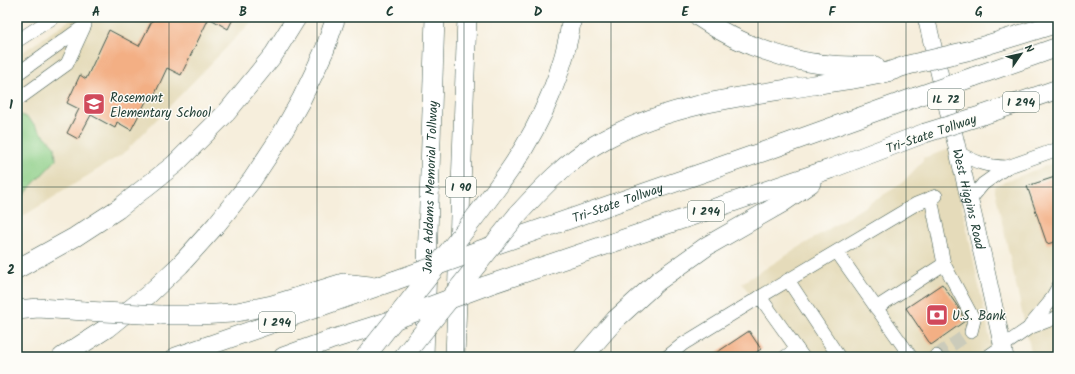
<svg xmlns="http://www.w3.org/2000/svg" width="1075" height="374" viewBox="0 0 1075 374" font-family="Kalam,sans-serif">
	<rect width="100%" height="100%" fill="#fdfcf7"/>
	<filter id="ink" filterUnits="userSpaceOnUse"><feTurbulence type="fractalNoise" baseFrequency=".025" numOctaves="2"/><feDisplacementMap in="SourceGraphic" scale="8" xChannelSelector="R" yChannelSelector="G"/><feConvolveMatrix kernelMatrix="1 2 1 2 8 2 1 2 1" color-interpolation-filters="sRGB"/></filter>
	<filter id="wash" filterUnits="userSpaceOnUse"><feTurbulence type="fractalNoise" baseFrequency=".012" numOctaves="4" result="noise"/><feDisplacementMap in="SourceGraphic" scale="16" xChannelSelector="R" yChannelSelector="G"/><feGaussianBlur stdDeviation="0.9" result="paint"/><feColorMatrix in="noise" values="0 0 0 0 0 0 0 0 0 0 0 0 0 0 0 0 0 1.4 0 .05"/><feComposite in="paint" operator="in"/></filter>
	<g filter="url(#wash)">
		<rect width="100%" height="100%" fill="#f6eedc"/>
		<g fill="#e5dbba">
			<path d="M74,17H256L124,153L17,220V56Z"/>
			<path d="M950,149L994,357H792L742,283L901,184L923,161V158Z"/>
			<path d="M1058,161V357H1032L994,186Z"/>
		</g>
		<path fill="#8bcd85" stroke="#55855c" d="M17,113L28,118L55,147L56,160L17,201Z"/>
		<g id="blocks">
			<g fill="#f3af84">
				<path d="M154,17H234L228,29L209,18L181,75L167,68L154,96L150,94L131,130L117,122L115,128L91,115L78,139L67,133L79,109L67,103L80,75L86,79L109,30L139,46Z"/>
				<path d="M1058,176V241L1047,244L1027,186Z"/>
				<path d="M942,284L958,307L965,321L931,345L906,308Z"/>
				<path d="M749,331L761,349L750,357H710Z"/>
			</g>
		</g>
	</g>
	<g filter="url(#ink)">
		<use href="#blocks" fill-opacity="0" stroke="#3f584d" stroke-width="1"/>
		<g fill="none" stroke-linecap="round" stroke-linejoin="round">
			<path stroke="#cbcbba" stroke-width="13" stroke-dasharray="13 6" stroke-linecap="butt" d="M936,356L971,332"/>
			<g stroke="#3f584d" stroke-width="14">
				<g id="minor">
					<path d="M17,41L54,17"/>
					<path d="M17,74L84,26"/>
					<path d="M17,100L67,64L85,25L84,17"/>
					<path d="M959,153C977,163 986,166 1007,167"/>
					<path d="M931,198L944,264L974,320L971,332"/>
					<path d="M970,200L983,184L1007,167L1058,149"/>
					<path d="M837,252L911,357"/>
					<path d="M788,280L839,357"/>
					<path d="M760,297L803,357"/>
					<path d="M876,308L944,264"/>
					<path d="M1030,326L1049,303L1058,287"/>
					<path d="M667,357L683,344L760,297L916,204L936,196"/>
					<path d="M785,357L797,349"/>
					<path d="M935,357L936,356"/>
					<path d="M987,357L1029,328L1058,317"/>
				</g>
			</g>
			<g stroke="#3f584d" stroke-width="18">
				<g id="major">
					<path id="s1" d="M926,17L983,257L1005,357"/>
				</g>
			</g>
			<g stroke="#3f584d" stroke-width="20">
				<g id="highway">
					<path d="M699,17C729,38 765,53 802,61C826,66 851,66 875,66"/>
					<path d="M967,51L1058,23"/>
					<path d="M973,77L1058,47"/>
					<path d="M983,115L1058,89"/>
					<path d="M518,214C541,189 566,162 595,145C662,105 738,97 813,85C834,82 856,79 876,75C887,73 898,68 908,65"/>
					<path id="s2" d="M486,248L771,149L916,97"/>
					<path d="M17,269L75,237L118,209L175,164L227,112L274,54L297,17"/>
					<path d="M485,286L830,169L925,133"/>
					<path d="M17,310L38,308L85,311"/>
					<path d="M160,315H200L232,313L272,305L343,283L370,286"/>
					<path d="M62,357L107,328L148,295L180,265L216,225L252,180L279,139L301,100L314,73L325,49L336,17"/>
					<path d="M176,357L396,280"/>
					<path d="M283,357L330,340L396,319"/>
					<path id="s3" d="M424,357L435,17"/>
					<path d="M455,357L467,17"/>
					<path d="M583,357L615,320L658,281L707,246L782,203L811,183"/>
				</g>
			</g>
			<use href="#minor" stroke="#fff" stroke-width="13"/>
			<use href="#major" stroke="#fff" stroke-width="17"/>
			<use href="#highway" stroke="#fff" stroke-width="19"/>
			<g stroke="#3f584d" stroke-width="20" stroke-linecap="butt">
				<g id="highway-bridge">
					<path d="M908,65L967,51"/>
					<path d="M916,97L973,77"/>
					<path d="M925,133L983,115"/>
					<path d="M396,280L486,248"/>
					<path d="M85,311L160,315"/>
					<path d="M396,319L485,286"/>
					<path d="M365,357C395,319 425,281 455,243C475,217 495,192 513,165C542,122 565,69 572,17"/>
					<path d="M403,357L518,214"/>
				</g>
			</g>
			<use href="#highway-bridge" stroke="#fff" stroke-width="19"/>
		</g>
	</g>
	<path fill="none" stroke="#1f3d34" stroke-width="1" stroke-opacity="0.55" d="M169,17V357M317,17V357M464,17V357M611,17V357M758,17V357M906,17V357M17,187H1058"/>
	<defs>
		<g id="school-square" transform="scale(1.15)"><rect x="-9" y="-9" width="18" height="18" rx="4" fill="#d1495b" stroke="#fdfcf7"/><path d="M0-5L7-2L0 1L-7-2ZM-4 1L0 2.5L4 1V4Q0 6-4 4Z" fill="#fff"/></g>
		<g id="bank-square" transform="scale(1.15)"><rect x="-9" y="-9" width="18" height="18" rx="4" fill="#d1495b" stroke="#fdfcf7"/><path d="M-6-4H6V4H-6ZM0-2.3a2.3 2.3 0 1 0 0 4.6a2.3 2.3 0 1 0 0-4.6Z" fill="#fff"/></g>
	</defs>
	<g fill-rule="evenodd">
		<use href="#school-square" x="94" y="104"/>
		<use href="#bank-square" x="937" y="315"/>
	</g>
	<g text-anchor="middle" stroke-width="3" stroke-linejoin="round" paint-order="stroke">
		<g fill="#fdfcf7" stroke="#62766e" stroke-width="1">
			<rect x="928" y="89" width="36" height="20" rx="3"/>
			<rect x="1003" y="92" width="36" height="20" rx="3"/>
			<rect x="446" y="177" width="30" height="20" rx="3"/>
			<rect x="688" y="201" width="36" height="20" rx="3"/>
			<rect x="259" y="312" width="36" height="20" rx="3"/>
		</g>
		<g font-size="12" font-weight="bold" fill="#1f3d34">
			<text x="946" y="103">IL 72</text>
			<text x="1021" y="106">I 294</text>
			<text x="461" y="191">I 90</text>
			<text x="706" y="215">I 294</text>
			<text x="277" y="326">I 294</text>
		</g>
		<g font-size="13" fill="#1f3d34" stroke="#fdfcf7" text-anchor="start">
			<text x="110" y="102">Rosemont<tspan x="110" dy="15">Elementary School</tspan></text>
			<text x="952" y="320">U.S. Bank</text>
		</g>
		<g font-size="13" fill="#1f3d34" stroke="#fdfcf7">
			<text transform="translate(931 133) rotate(-19)" y="5">Tri-State Tollway</text>
			<text dy="5" stroke="none"><textPath href="#s3" startOffset="170">Jane Addams Memorial Tollway</textPath></text>
			<text dy="5" stroke="none"><textPath href="#s1" startOffset="187">West Higgins Road</textPath></text>
			<text dy="5" stroke="none"><textPath href="#s2" startOffset="139">Tri-State Tollway</textPath></text>
		</g>
	</g>
	<rect width="1075" height="374" fill="none" stroke="#fdfcf7" stroke-width="44"/>
	<g transform="translate(1021 54) rotate(56)" stroke="#fdfcf7" stroke-width="3" paint-order="stroke">
	<path d="M0-3L7 15L0 10L-7 15Z" fill="#1f3d34"/>
	<text y="-6" font-size="11" font-weight="bold" text-anchor="middle" fill="#1f3d34">N</text>
	</g>
	<rect x="22" y="22" width="1031" height="330" fill="none" stroke="#1f3d34" stroke-width="1.5"/>
	<g font-size="13" text-anchor="middle" font-weight="bold" fill="#1f3d34">
		<text x="96" y="16">A</text>
		<text x="243" y="16">B</text>
		<text x="390" y="16">C</text>
		<text x="538" y="16">D</text>
		<text x="685" y="16">E</text>
		<text x="832" y="16">F</text>
		<text x="979" y="16">G</text>
		<text x="11" y="109">1</text>
		<text x="11" y="274">2</text>
	</g>
</svg>
